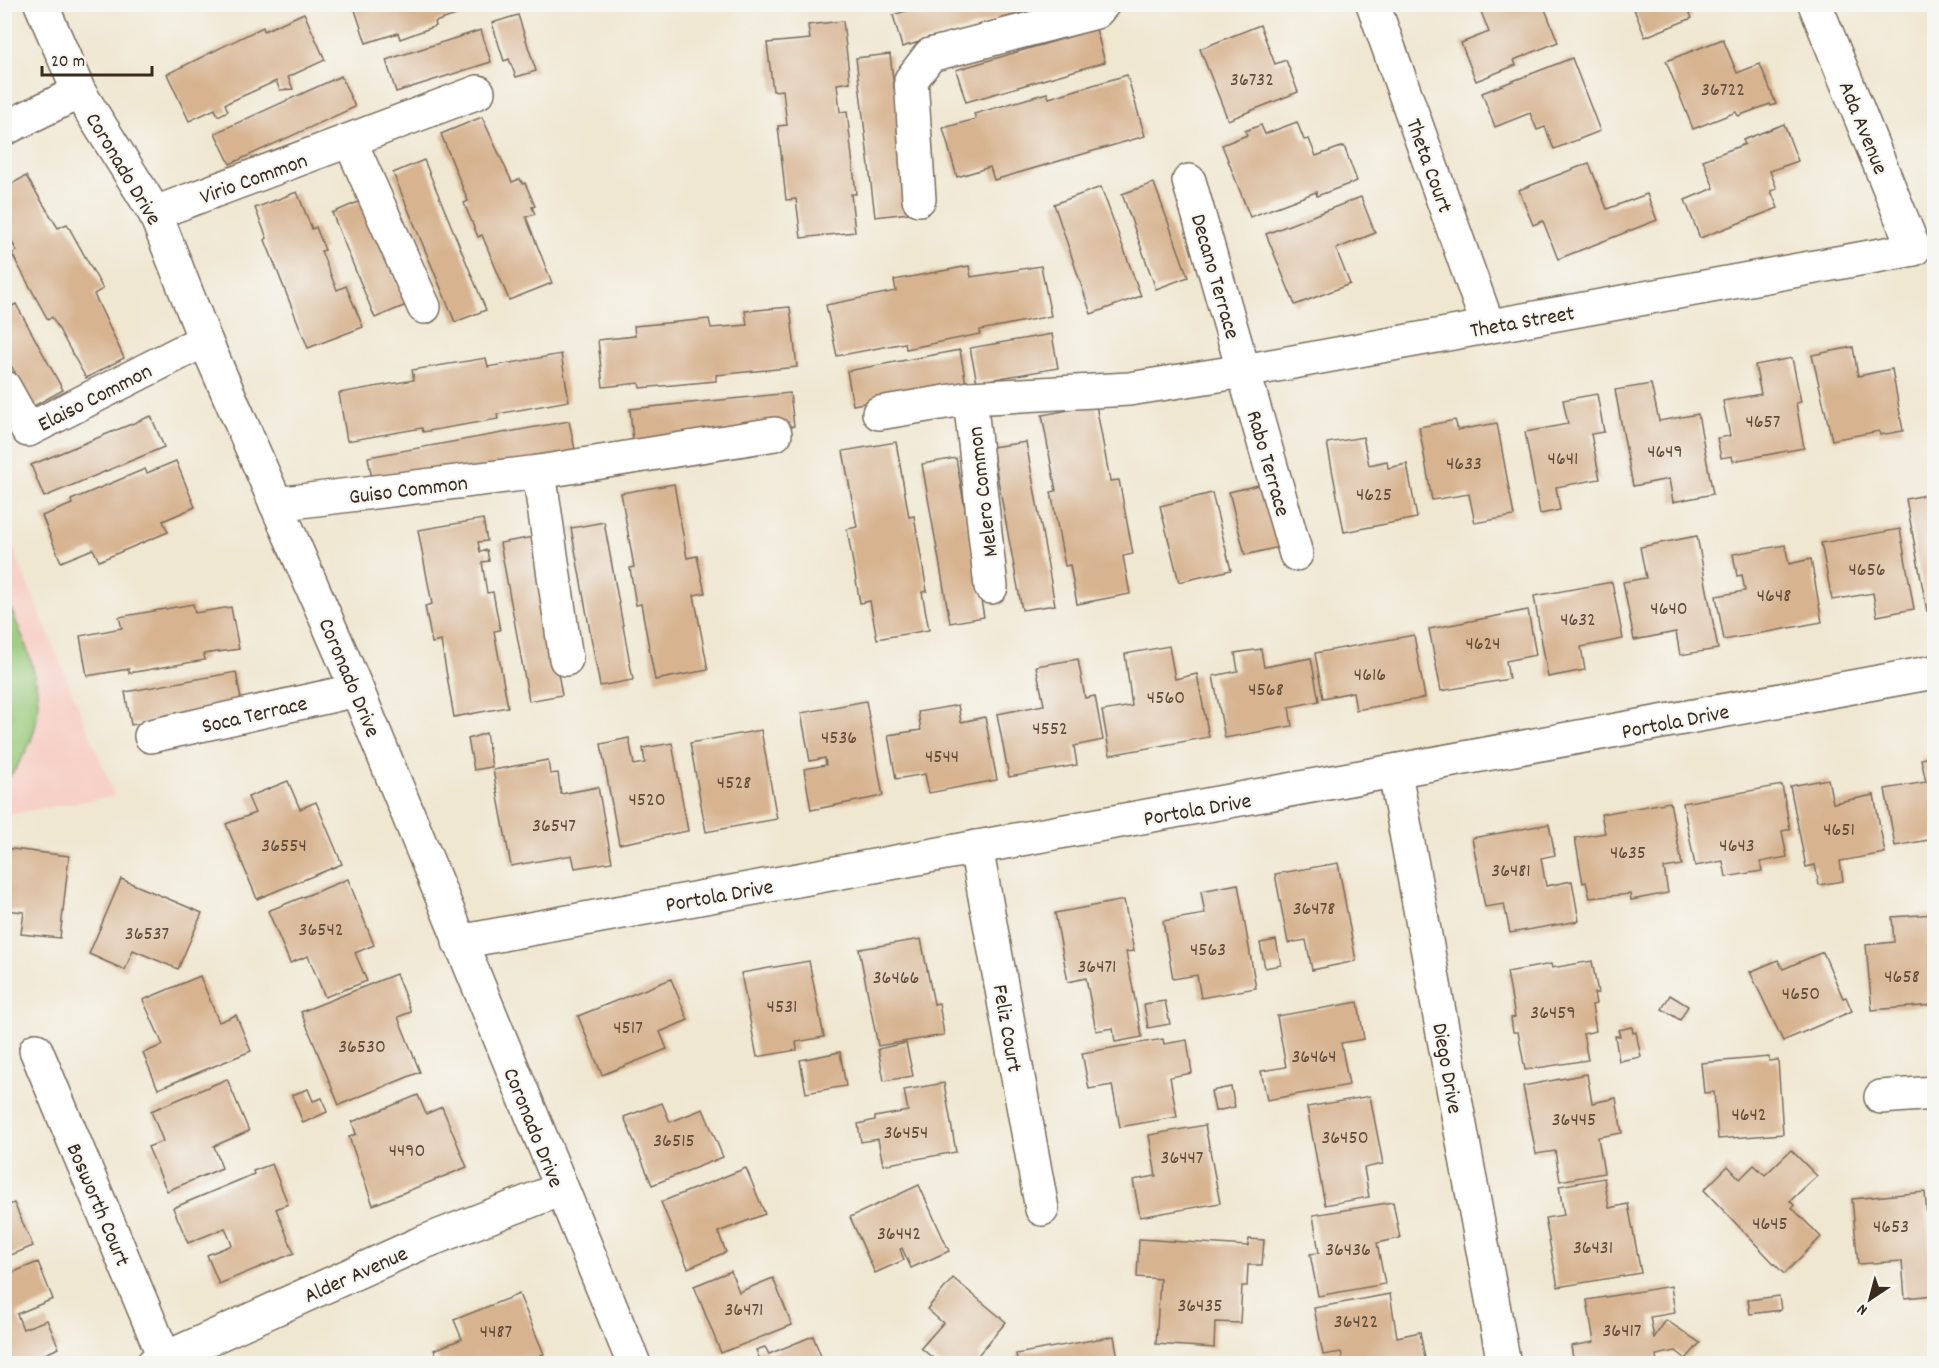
<svg xmlns="http://www.w3.org/2000/svg" width="1939" height="1368" viewBox="0 0 1939 1368" font-family="Dekko,sans-serif">
	<rect width="100%" height="100%" fill="#f6f6f2"/>
	<filter id="ink" filterUnits="userSpaceOnUse"><feTurbulence type="fractalNoise" baseFrequency=".0167" numOctaves="2"/><feDisplacementMap in="SourceGraphic" scale="12" xChannelSelector="R" yChannelSelector="G"/><feConvolveMatrix kernelMatrix="1 2 1 2 8 2 1 2 1" color-interpolation-filters="sRGB"/></filter>
	<filter id="wash" filterUnits="userSpaceOnUse"><feTurbulence type="fractalNoise" baseFrequency=".008" numOctaves="4" result="noise"/><feDisplacementMap in="SourceGraphic" scale="24" xChannelSelector="R" yChannelSelector="G"/><feGaussianBlur stdDeviation="1.35" result="paint"/><feColorMatrix in="noise" values="0 0 0 0 0 0 0 0 0 0 0 0 0 0 0 0 0 1.4 0 .05"/><feComposite in="paint" operator="in"/></filter>
	<g filter="url(#wash)">
		<rect width="100%" height="100%" fill="#f0e7d1"/>
		<path fill="#f7d1c8" d="M5,528L115,796L5,815Z"/>
		<path fill="#95c879" stroke="#68794c" stroke-width="1.5" d="M4,592C24,643 55,697 26,751C19,762 15,773 5,780Z"/>
		<g id="blocks">
			<g fill="#d7b390">
				<path d="M353,4H466L468,11L435,22L436,26L400,39L398,33L366,43Z"/>
				<path d="M928,4H1048L1049,5L902,47L893,15Z"/>
				<path d="M1478,4H1543L1558,42L1514,60L1516,65L1476,81L1461,43L1489,32Z"/>
				<path d="M1632,4H1686L1692,18L1645,37Z"/>
				<path d="M304,13L325,60L288,77L293,89L280,90L276,81L225,104L228,111L218,116L215,109L189,121L167,74L263,27L264,31Z"/>
				<path d="M518,15L536,71L516,77L509,59L504,61L492,23Z"/>
				<path d="M843,21L850,82L837,84L840,112L847,111L856,194H851L855,232L801,238L796,199L786,200L778,126L787,125L783,90L773,91L767,43L810,39L808,25Z"/>
				<path d="M1260,25L1275,64L1286,60L1298,92L1228,120L1200,49Z"/>
				<path d="M1096,29L1105,62L966,102L956,70Z"/>
				<path d="M481,30L491,62L396,92L386,60Z"/>
				<path d="M1723,39L1737,73L1760,64L1776,104L1771,106L1770,104L1738,116L1736,112L1693,129L1666,61Z"/>
				<path d="M890,54L909,213L875,217L856,58Z"/>
				<path d="M1572,58L1600,131L1554,149L1545,127L1537,130L1530,113L1495,127L1482,93Z"/>
				<path d="M1127,75L1145,136L994,180L990,167L957,177L943,128L976,119L974,114L1047,93L1049,98Z"/>
				<path d="M341,76L355,107L230,164L215,133Z"/>
				<path d="M482,117L512,182L520,179L523,184L525,183L535,206L532,207L535,214L526,217L552,283L509,300L482,235L478,237L464,203L468,201L441,134Z"/>
				<path d="M1297,122L1304,140L1309,139L1316,156L1344,146L1357,181L1317,196L1316,192L1250,217L1222,145L1247,135L1245,131L1261,125L1265,134Z"/>
				<path d="M1784,124L1798,161L1770,171L1777,189L1771,191L1778,208L1700,238L1685,200L1714,188L1703,160L1745,144L1743,140Z"/>
				<path d="M424,160L486,310L455,322L393,173Z"/>
				<path d="M1589,163L1607,209L1647,194L1657,220L1558,259L1543,221L1533,225L1519,190Z"/>
				<path d="M26,176L58,228L67,224L103,289L94,294L124,358L86,378L52,317L48,320L12,254L17,251L4,229V188Z"/>
				<path d="M1154,183L1188,277L1156,289L1122,194Z"/>
				<path d="M1101,187L1141,296L1091,314L1054,204Z"/>
				<path d="M297,192L312,229L316,227L325,250L321,251L337,290L346,286L363,327L308,348L265,240L267,238L255,208Z"/>
				<path d="M1361,197L1375,233L1336,249L1350,284L1295,305L1266,234Z"/>
				<path d="M363,200L406,305L375,318L332,213Z"/>
				<path d="M969,266L971,277L1041,266L1051,316L980,330V334L906,349L905,343L837,356L826,305L896,291L894,280Z"/>
				<path d="M16,304L63,390L34,406L4,353V310Z"/>
				<path d="M790,307L797,367L716,375V381L640,388L639,383L603,387L598,340L635,336L634,326L709,319L711,328L747,325L745,311Z"/>
				<path d="M1052,334L1058,368L977,382L970,348Z"/>
				<path d="M1853,347L1858,376L1892,369L1903,431L1880,435L1879,431L1832,440L1812,355Z"/>
				<path d="M960,350L966,384L853,405L847,371Z"/>
				<path d="M561,354L569,401L497,414L498,419L423,432L422,428L347,441L339,393L414,380L412,370L486,358L488,367Z"/>
				<path d="M1792,358L1801,402L1796,403L1804,448L1733,461L1732,456L1721,458L1717,438L1730,436L1723,401L1761,394L1755,365Z"/>
				<path d="M1651,384L1659,421L1698,414L1713,494L1673,502L1669,479L1633,486L1615,390Z"/>
				<path d="M790,393L794,426L633,442L630,409Z"/>
				<path d="M1597,394L1604,432L1591,434L1600,479L1556,487L1560,510L1540,514L1525,432L1568,424L1563,400Z"/>
				<path d="M1096,405L1110,481L1119,480L1133,554L1123,556L1130,594L1077,604L1070,565L1065,566L1051,492L1056,491L1042,415Z"/>
				<path d="M151,416L164,447L44,497L31,465Z"/>
				<path d="M1455,420L1458,430L1497,423L1514,516L1475,523L1469,494L1432,500L1419,427Z"/>
				<path d="M569,421L576,454L374,491L368,457Z"/>
				<path d="M1363,437L1369,465L1387,461L1388,468L1407,464L1417,518L1344,532L1327,443Z"/>
				<path d="M896,442L909,517L914,516L927,591L922,592L929,630L877,639L870,601L860,603L847,529L857,527L843,451Z"/>
				<path d="M1026,442L1055,605L1022,610L992,447Z"/>
				<path d="M956,458L984,617L950,623L922,464Z"/>
				<path d="M176,461L195,507L163,521L168,532L99,561L93,549L61,562L42,516L72,504L71,500L145,469L147,473Z"/>
				<path d="M674,484L687,558L697,556L705,593L694,595L708,670L655,680L641,604L636,605L630,568L634,567L621,493Z"/>
				<path d="M1263,484L1279,547L1245,555L1229,492Z"/>
				<path d="M1212,493L1231,570L1179,582L1160,506Z"/>
				<path d="M1934,493V609L1927,611L1906,499Z"/>
				<path d="M483,519L487,541L478,542L480,552L487,550L489,561L482,562L487,593L493,592L500,630L494,631L508,707L454,717L441,641L432,643L425,606L432,604L418,530Z"/>
				<path d="M604,522L633,680L600,686L571,528Z"/>
				<path d="M1900,529L1914,609L1877,616L1873,593L1832,600L1821,543Z"/>
				<path d="M1697,536L1718,649L1680,655L1676,632L1634,640L1623,582L1646,578L1640,547Z"/>
				<path d="M533,537L562,695L529,701L500,543Z"/>
				<path d="M1785,545L1789,564L1811,559L1822,622L1724,640L1716,596L1745,591L1742,575L1737,576L1733,554Z"/>
				<path d="M1612,582L1623,639L1581,647L1585,670L1548,677L1534,596Z"/>
				<path d="M193,604L195,613L231,607L239,649L204,654L205,660L129,673V669L87,676L80,636L122,628L119,617Z"/>
				<path d="M1528,610L1536,655L1506,661L1509,679L1441,691L1429,629Z"/>
				<path d="M1414,635L1425,698L1356,710L1353,692L1323,698L1315,653Z"/>
				<path d="M1169,646L1175,679L1197,674L1209,737L1110,755L1102,711L1132,706L1125,654Z"/>
				<path d="M1261,649L1264,667L1311,658L1319,701L1289,707L1292,726L1225,738L1213,676L1238,671L1235,653Z"/>
				<path d="M1078,659L1085,698L1095,696L1103,740L1074,746L1077,765L1009,777L997,714L1044,705L1036,666Z"/>
				<path d="M236,672L242,705L131,725L125,692Z"/>
				<path d="M866,701L883,796L811,810L804,769L826,765L825,758L810,761L801,713Z"/>
				<path d="M958,705L961,722L985,717L997,780L929,793L925,774L896,779L888,735L921,730L918,712Z"/>
				<path d="M761,730L777,819L706,832L690,743Z"/>
				<path d="M486,733L492,767L474,770L468,739Z"/>
				<path d="M629,738L634,765L645,763L643,748L672,743L688,831L619,844L601,744Z"/>
				<path d="M1934,756V839L1895,846L1885,789L1926,782L1921,759Z"/>
				<path d="M548,760L550,774L558,773L561,794L598,787L612,862L575,868L572,855L511,866L493,770Z"/>
				<path d="M1828,779L1833,803L1874,795L1885,853L1840,861L1843,881L1819,885L1815,865L1806,867L1790,786Z"/>
				<path d="M288,781L300,809L316,802L342,864L257,899L226,824L255,813L248,797Z"/>
				<path d="M1782,785L1790,829L1782,831L1787,857L1760,862L1762,871L1726,877L1723,861L1695,866L1683,803Z"/>
				<path d="M1670,802L1682,865L1664,868L1668,893L1631,900L1630,894L1590,898L1586,882L1583,883L1575,838L1605,833L1601,814Z"/>
				<path d="M1549,824L1555,855L1541,858L1546,886L1572,881L1579,921L1510,933L1504,904L1485,907L1472,838Z"/>
				<path d="M4,848L69,856L60,938L21,934L24,912L4,910Z"/>
				<path d="M1338,863L1356,961L1312,970L1306,940L1288,943L1275,874Z"/>
				<path d="M121,879L202,913L178,969L133,950L125,970L89,954Z"/>
				<path d="M348,879L374,945L355,953L367,981L325,997L308,956L290,963L268,911Z"/>
				<path d="M1238,884L1256,988L1201,998L1197,975L1173,979L1163,921L1205,914L1201,891Z"/>
				<path d="M1124,900L1134,951L1126,952L1142,1037L1115,1042L1113,1028L1096,1031L1086,978L1068,982L1055,913Z"/>
				<path d="M1934,914V1005L1872,1010L1866,945L1894,942L1892,917Z"/>
				<path d="M921,939L934,1004L939,1003L944,1035L878,1046L859,949Z"/>
				<path d="M1276,940L1281,965L1265,968L1260,943Z"/>
				<path d="M1823,952L1843,998L1846,997L1852,1011L1783,1041L1750,972L1778,960L1783,969Z"/>
				<path d="M809,961L824,1037L796,1042L797,1050L757,1057L741,973Z"/>
				<path d="M1592,961L1598,993H1594L1596,1004L1592,1005L1596,1031L1583,1034L1588,1060L1525,1070L1518,1032H1513L1511,1018L1515,1017L1507,972L1551,964L1552,968Z"/>
				<path d="M396,974L411,1012L398,1017L420,1072L339,1105L301,1012Z"/>
				<path d="M200,976L219,1022L236,1015L251,1051L158,1089L143,1053L163,1045L143,1000Z"/>
				<path d="M671,979L688,1020L660,1032L667,1049L602,1075L578,1016Z"/>
				<path d="M1670,995L1688,1006L1680,1020L1662,1009Z"/>
				<path d="M1165,1001L1170,1024L1148,1028L1144,1004Z"/>
				<path d="M1358,1002L1364,1039L1341,1043L1349,1085L1267,1100L1261,1071L1286,1067L1277,1016Z"/>
				<path d="M1632,1027L1633,1033L1636,1032L1641,1057L1619,1061L1615,1036H1620L1618,1030Z"/>
				<path d="M1163,1039L1164,1044L1187,1040L1192,1073L1170,1077L1177,1117L1120,1127L1112,1085L1089,1089L1082,1053Z"/>
				<path d="M906,1043L913,1076L884,1081L878,1049Z"/>
				<path d="M840,1052L846,1086L806,1093L800,1060Z"/>
				<path d="M1769,1057V1061L1778,1060L1783,1134L1718,1139L1714,1092L1704,1093L1701,1063Z"/>
				<path d="M1587,1074L1592,1103L1616,1098L1622,1133L1598,1137L1604,1173L1560,1181L1555,1151L1536,1154L1523,1086Z"/>
				<path d="M227,1079L249,1131L214,1146L222,1168L167,1191L148,1147L163,1141L151,1111Z"/>
				<path d="M944,1083L956,1152L883,1165L878,1139L861,1142L858,1124L875,1120V1117L908,1111L904,1090Z"/>
				<path d="M1231,1087L1235,1107L1215,1111L1211,1091Z"/>
				<path d="M308,1089L313,1101L322,1098L327,1112L303,1123L292,1095Z"/>
				<path d="M418,1095L426,1114L442,1107L467,1167L373,1205L349,1137L356,1134L352,1122Z"/>
				<path d="M1370,1096L1383,1164L1364,1168L1369,1197L1325,1205L1307,1107Z"/>
				<path d="M662,1103L670,1122L703,1109L723,1157L652,1185L624,1117Z"/>
				<path d="M1205,1125L1220,1203L1140,1217L1133,1180L1156,1176L1149,1135Z"/>
				<path d="M1791,1150L1817,1176L1790,1201L1794,1205L1792,1208L1821,1237L1784,1274L1704,1190L1728,1166L1740,1179L1754,1165L1765,1175Z"/>
				<path d="M272,1164L288,1204L276,1209L294,1253L219,1284L207,1255L232,1245L225,1228L188,1243L173,1208L254,1174L253,1171Z"/>
				<path d="M746,1168L765,1214L718,1232L726,1252L688,1268L661,1202Z"/>
				<path d="M1604,1178L1609,1208L1628,1204L1641,1273L1558,1287L1545,1218L1564,1215L1559,1186Z"/>
				<path d="M919,1185L949,1251L911,1268L902,1248L900,1249L904,1260L875,1273L850,1217Z"/>
				<path d="M1925,1192L1930,1252L1934,1251V1295L1905,1298L1902,1261L1858,1264L1852,1199Z"/>
				<path d="M1393,1202L1400,1238L1377,1243L1385,1284L1318,1296L1310,1254L1319,1253L1313,1215Z"/>
				<path d="M14,1203L33,1246L4,1258V1207Z"/>
				<path d="M1139,1239L1248,1246L1249,1239L1264,1240L1262,1265H1248L1247,1286H1242L1240,1323L1215,1322L1214,1348L1156,1344L1160,1279L1137,1277Z"/>
				<path d="M38,1262L53,1299L17,1314L23,1329L47,1320L59,1348L22,1364H4V1276Z"/>
				<path d="M731,1271L739,1292L773,1278L792,1325L721,1353L694,1286Z"/>
				<path d="M953,1278L1006,1322L978,1355L981,1357L975,1364H940L921,1348L943,1323L927,1309Z"/>
				<path d="M1671,1286L1675,1313L1650,1317L1654,1338L1666,1320L1700,1343L1686,1359L1676,1351L1656,1355L1657,1364H1574L1571,1346L1594,1342L1587,1300Z"/>
				<path d="M519,1294L544,1354L541,1355L544,1364H440L434,1350L462,1339L454,1320Z"/>
				<path d="M1390,1294L1397,1337L1420,1332L1426,1364H1344L1341,1352L1323,1355L1314,1308Z"/>
				<path d="M1779,1296L1781,1310L1750,1314L1748,1300Z"/>
				<path d="M813,1336L824,1364H751L760,1360L756,1350L765,1347L769,1354Z"/>
				<path d="M1114,1336L1119,1364H1018L1016,1354Z"/>
			</g>
		</g>
	</g>
	<g filter="url(#ink)">
		<use href="#blocks" fill-opacity="0" stroke="#7a6c5d" stroke-width="1.5"/>
		<g fill="none" stroke-linecap="round" stroke-linejoin="round">
			<g stroke="#7a6c5d" stroke-width="36">
				<g id="minor">
					<path d="M41,4L79,92L155,213L205,340L357,690L634,1364"/>
					<path d="M1373,4L1488,326"/>
					<path d="M4,129L79,92"/>
					<path d="M350,141L424,307"/>
					<path d="M1189,181L1296,554"/>
					<path d="M919,199L911,80L930,55L1096,12L1103,4"/>
					<path d="M155,213L478,92"/>
					<path d="M4,387L28,430L205,340"/>
					<path d="M970,398L991,587"/>
					<path d="M879,413L970,398L1129,389L1244,371L1914,249L1815,4"/>
					<path d="M539,472L566,659"/>
					<path d="M276,504L539,472L775,434"/>
					<path d="M151,736L357,690"/>
					<path d="M1395,773L1504,1364"/>
					<path d="M976,847L1042,1209"/>
					<path d="M459,942L1934,672"/>
					<path d="M36,1050L165,1359"/>
					<path d="M1881,1097L1934,1093"/>
					<path d="M153,1364L419,1244L561,1189"/>
				</g>
			</g>
			<use href="#minor" stroke="#fff" stroke-width="33"/>
		</g>
	</g>
	<g text-anchor="middle" stroke-width="4.5" stroke-linejoin="round" paint-order="stroke">
		<g font-size="20" fill="#624c3a">
			<text x="1252" y="85">36732</text>
			<text x="1723" y="95">36722</text>
			<text x="1763" y="427">4657</text>
			<text x="1665" y="457">4649</text>
			<text x="1563" y="464">4641</text>
			<text x="1464" y="469">4633</text>
			<text x="1374" y="500">4625</text>
			<text x="1867" y="575">4656</text>
			<text x="1774" y="601">4648</text>
			<text x="1669" y="614">4640</text>
			<text x="1578" y="625">4632</text>
			<text x="1483" y="649">4624</text>
			<text x="1370" y="680">4616</text>
			<text x="1266" y="695">4568</text>
			<text x="1166" y="703">4560</text>
			<text x="1050" y="734">4552</text>
			<text x="839" y="743">4536</text>
			<text x="942" y="762">4544</text>
			<text x="734" y="788">4528</text>
			<text x="647" y="805">4520</text>
			<text x="554" y="831">36547</text>
			<text x="1839" y="835">4651</text>
			<text x="284" y="851">36554</text>
			<text x="1737" y="851">4643</text>
			<text x="1628" y="858">4635</text>
			<text x="1511" y="876">36481</text>
			<text x="1314" y="914">36478</text>
			<text x="321" y="935">36542</text>
			<text x="147" y="939">36537</text>
			<text x="1208" y="955">4563</text>
			<text x="1097" y="972">36471</text>
			<text x="1902" y="982">4658</text>
			<text x="896" y="983">36466</text>
			<text x="1801" y="999">4650</text>
			<text x="782" y="1012">4531</text>
			<text x="1553" y="1018">36459</text>
			<text x="628" y="1033">4517</text>
			<text x="362" y="1052">36530</text>
			<text x="1314" y="1062">36464</text>
			<text x="1749" y="1120">4642</text>
			<text x="1574" y="1125">36445</text>
			<text x="906" y="1138">36454</text>
			<text x="1345" y="1143">36450</text>
			<text x="674" y="1146">36515</text>
			<text x="407" y="1156">4490</text>
			<text x="1182" y="1163">36447</text>
			<text x="1770" y="1229">4645</text>
			<text x="1891" y="1232">4653</text>
			<text x="899" y="1239">36442</text>
			<text x="1593" y="1253">36431</text>
			<text x="1348" y="1255">36436</text>
			<text x="1200" y="1311">36435</text>
			<text x="744" y="1315">36471</text>
			<text x="1356" y="1327">36422</text>
			<text x="1622" y="1336">36417</text>
			<text x="496" y="1337">4487</text>
		</g>
		<g font-size="22" fill="#3b2a1e" stroke="#f6f6f2">
			<text transform="translate(1865 127) rotate(68)" y="8">Ada Avenue</text>
			<text transform="translate(1431 165) rotate(70)" y="8">Theta Court</text>
			<text transform="translate(125 168) rotate(59)" y="8">Coronado Drive</text>
			<text transform="translate(253 177) rotate(-20)" y="8">Virio Common</text>
			<text transform="translate(1217 276) rotate(74)" y="8">Decano Terrace</text>
			<text transform="translate(1522 320) rotate(-10)" y="8">Theta Street</text>
			<text transform="translate(94 396) rotate(-27)" y="8">Elaiso Common</text>
			<text transform="translate(1270 463) rotate(74)" y="8">Rabo Terrace</text>
			<text transform="translate(408 488) rotate(-7)" y="8">Guiso Common</text>
			<text transform="translate(981 492) rotate(-97)" y="8">Melero Common</text>
			<text transform="translate(351 677) rotate(67)" y="8">Coronado Drive</text>
			<text transform="translate(254 713) rotate(-13)" y="8">Soca Terrace</text>
			<text transform="translate(1675 720) rotate(-11)" y="8">Portola Drive</text>
			<text transform="translate(1197 808) rotate(-10)" y="8">Portola Drive</text>
			<text transform="translate(719 894) rotate(-10)" y="8">Portola Drive</text>
			<text transform="translate(1009 1028) rotate(80)" y="8">Feliz Court</text>
			<text transform="translate(1449 1068) rotate(80)" y="8">Diego Drive</text>
			<text transform="translate(535 1127) rotate(68)" y="8">Coronado Drive</text>
			<text transform="translate(100 1204) rotate(67)" y="8">Bosworth Court</text>
			<text transform="translate(355 1273) rotate(-24)" y="8">Alder Avenue</text>
		</g>
	</g>
	<rect width="1939" height="1368" fill="none" stroke="#f6f6f2" stroke-width="24"/>
	<g transform="translate(1870 1299) rotate(216)" stroke="#f6f6f2" stroke-width="4.5" paint-order="stroke">
	<path d="M0-4.5L10 22L0 15L-10 22Z" fill="#3b2a1e"/>
	<text y="-9" font-size="16" font-weight="bold" text-anchor="middle" fill="#3b2a1e">N</text>
	</g>
	<path d="M42 66v9h110v-9" fill="none" stroke="#3b2a1e" stroke-width="3"/>
	<text x="51" y="66" font-size="18" fill="#3b2a1e" stroke="#f6f6f2" stroke-width="4.5" paint-order="stroke">20 m</text>
</svg>
